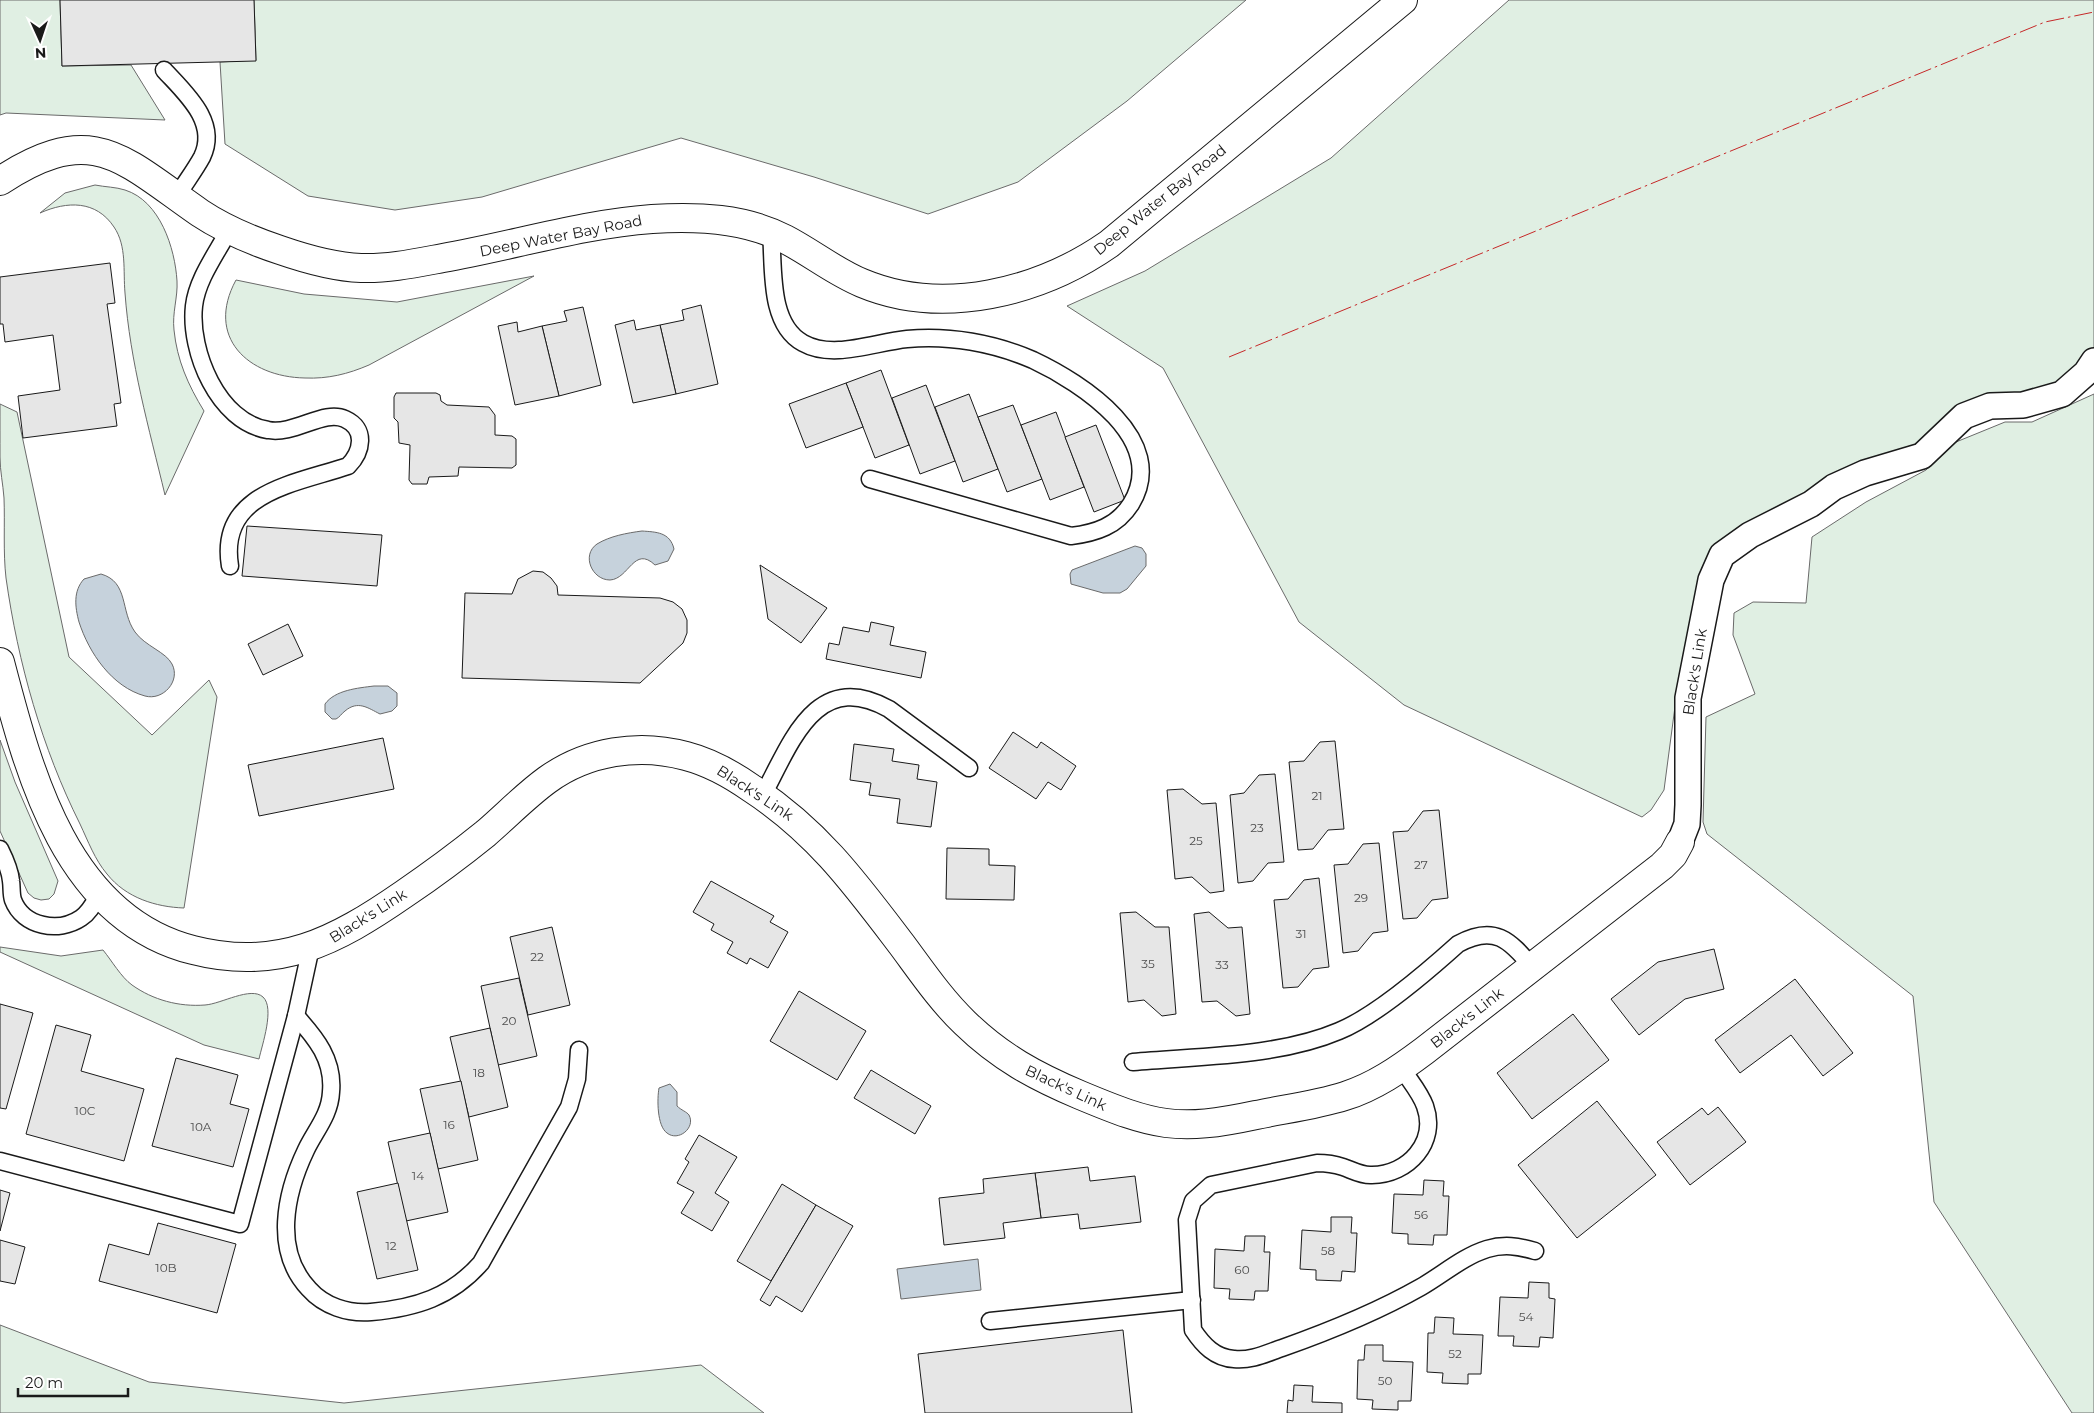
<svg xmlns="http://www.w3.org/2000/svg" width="2094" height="1413" viewBox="0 0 2094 1413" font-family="Montserrat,sans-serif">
	<rect width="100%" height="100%" fill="#fff"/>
	<g fill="#e0efe3" stroke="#6a6a6a">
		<path d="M0,0H60L62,66L131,65L165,120L6,113L0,115Z"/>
		<path d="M254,0H1246L1127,101L1018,182L928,214L814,177L681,138L482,197L395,210L308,196L225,144L220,62L256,60Z"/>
		<path d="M1509,0H2094V348L2058,389L2018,401L1917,453L1713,548L1676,699L1664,790L1651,810L1642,817L1404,705L1299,622L1163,368L1067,306L1145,271L1331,158Z"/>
		<path d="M95,185C105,187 116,187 125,190C160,201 175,248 177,281C178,297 172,313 174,330C177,360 188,385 204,411L165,495C149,428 130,362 125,293C123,271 127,246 114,227C96,200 67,201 40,213L65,193Z"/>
		<path d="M534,276L369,365C348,374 328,379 305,378C248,377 205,337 236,280L304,294L397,302Z"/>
		<path d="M2094,394V1413H2072L1934,1202L1913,996L1707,834L1703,822L1706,717L1755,694L1733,635L1734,613L1753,602L1806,603L1812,537L1866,502L1926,470L1956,442L2005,422H2032Z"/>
		<path d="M0,404L17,412L69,657L152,735L209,680L217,697L184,908C156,907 126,898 107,874C95,860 88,841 80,824C42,748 18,663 6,578C3,552 5,524 4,498C3,484 0,471 0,457C0,439 0,421 0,404Z"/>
		<path d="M0,740L15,782L58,881L54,894L49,899L41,900L34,898L28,893L0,831Z"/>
		<path d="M0,947L61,956L103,950C112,961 121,977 132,985C153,1000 179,1007 205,1005C221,1004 251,986 263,997C275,1008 262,1045 259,1059L204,1045L0,952Z"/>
		<path d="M0,1325L149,1382L344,1403L701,1365L764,1413H0Z"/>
	</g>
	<g fill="#c6d2dc" stroke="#6a6a6a">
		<path d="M642,531C656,532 670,532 674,549L668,561L655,565C634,545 629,579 610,580C592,580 581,555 597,544C610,536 627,533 642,531Z"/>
		<path d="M1135,546L1142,548L1146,554V566L1127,589L1120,593H1103L1071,584L1070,574L1072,570Z"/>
		<path d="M101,574C129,582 120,611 135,632C145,646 166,652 172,664C181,681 163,701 145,696C112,687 89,653 79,622C75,607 73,591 84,579Z"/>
		<path d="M374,686H388L397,693V706L392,711L380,714C368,708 358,700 345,711C341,714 340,717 336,719H332L325,712V704C335,690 358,688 374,686Z"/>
		<path d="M670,1084L677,1092V1106C681,1110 687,1112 689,1115C696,1128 678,1142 667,1133C657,1126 657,1099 659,1088Z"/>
		<path d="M978,1259L981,1290L901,1299L897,1269Z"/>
	</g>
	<g fill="#e6e6e6" stroke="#1a1a1a">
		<path d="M60,0H254L256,61L62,66Z"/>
		<path d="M110,263L115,303L107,304L121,403L114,404L117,426L23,438L18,396L60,390L53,335L5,342L3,324H0V277Z"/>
		<path d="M701,305L718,384L676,394L660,325L684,320L682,310Z"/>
		<path d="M583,307L601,385L559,396L542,326L567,321L564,311Z"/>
		<path d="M634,320L636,330L660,325L676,394L633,403L615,325Z"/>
		<path d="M517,322L518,332L542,326L559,396L515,405L498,326Z"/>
		<path d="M881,370L909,445L875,458L846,383Z"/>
		<path d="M846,383L863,427L806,448L789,404Z"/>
		<path d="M926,385L955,461L920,474L892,398Z"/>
		<path d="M396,393H436L440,395L441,401L447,405L489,407L495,415V435L512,436L516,439V465L512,468L459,467L458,476L429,477L427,484H412L409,480L410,445L399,443L398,422L394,418V397Z"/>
		<path d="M969,394L998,469L963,482L935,407Z"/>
		<path d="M1013,405L1042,479L1007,492L978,417Z"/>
		<path d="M1056,412L1084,487L1050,500L1021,425Z"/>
		<path d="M1096,425L1125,500L1094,512L1065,437Z"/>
		<path d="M247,526L382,535L377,586L242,576Z"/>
		<path d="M760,565L827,608L801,643L768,619Z"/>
		<path d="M533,571L543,572L551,578L557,586L558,595L660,598L673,602L682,609L687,620V633L683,643L640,683L462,678L465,593L512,594L518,579Z"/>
		<path d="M871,622L894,627L890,645L926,652L921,678L826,659L829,643L839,645L843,627L869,632Z"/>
		<path d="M288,624L303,656L263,675L248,644Z"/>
		<path d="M1013,732L1037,748L1041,742L1076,766L1061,790L1048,782L1036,799L989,768Z"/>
		<path d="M383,738L394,789L259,816L248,765Z"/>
		<path d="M1335,741L1344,829L1328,830L1313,849L1298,850L1289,762L1304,761L1320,742Z"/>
		<path d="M854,744L894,749L892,761L919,765L917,779L937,782L931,827L897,823L900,799L869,795L871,783L850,780Z"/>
		<path d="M1275,774L1284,862L1268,863L1253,881L1238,883L1230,795L1244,793L1259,775Z"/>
		<path d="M1183,789L1202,804L1216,803L1224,891L1210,893L1192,877L1175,879L1167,790Z"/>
		<path d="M1439,810L1448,898L1432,900L1417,918L1403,919L1393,832L1408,831L1423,811Z"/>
		<path d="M1379,843L1388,931L1373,933L1358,951L1343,953L1334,865L1348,864L1363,844Z"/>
		<path d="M947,848L989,849V865L1015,866L1014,900L946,899Z"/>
		<path d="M1319,878L1329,967L1313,969L1298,987L1283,988L1274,900L1288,899L1304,880Z"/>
		<path d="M711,881L774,916L770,922L788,932L768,968L750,958L747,964L727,953L733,942L711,930L714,924L693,912Z"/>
		<path d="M1136,912L1155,927H1169L1176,1014L1162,1016L1144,1000L1128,1002L1120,913Z"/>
		<path d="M1209,912L1228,928L1242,927L1250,1014L1236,1016L1217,1001L1202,1002L1194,914Z"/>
		<path d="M552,927L570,1005L528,1015L510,937Z"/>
		<path d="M1714,949L1724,989L1685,999L1639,1035L1611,999L1658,962Z"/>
		<path d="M519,978L537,1056L498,1065L481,986Z"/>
		<path d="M1795,979L1853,1053L1823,1076L1791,1035L1740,1073L1715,1040Z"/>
		<path d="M799,991L866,1031L837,1080L770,1041Z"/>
		<path d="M0,1004L33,1013L6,1109L0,1108Z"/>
		<path d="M1573,1014L1609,1060L1532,1119L1497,1073Z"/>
		<path d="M56,1025L91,1035L81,1071L144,1089L124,1161L26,1134Z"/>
		<path d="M490,1028L508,1107L469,1117L450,1037Z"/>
		<path d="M176,1058L238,1075L230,1104L249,1109L233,1167L152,1146Z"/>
		<path d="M871,1070L931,1106L915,1134L854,1098Z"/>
		<path d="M461,1081L478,1160L438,1169L420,1089Z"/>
		<path d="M1597,1101L1656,1175L1577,1238L1518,1165Z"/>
		<path d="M1718,1107L1746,1142L1690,1185L1657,1142L1702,1108L1708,1115Z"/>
		<path d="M430,1133L448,1212L406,1221L388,1142Z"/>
		<path d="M699,1135L737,1157L715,1193L729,1202L712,1231L681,1213L694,1192L677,1183L689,1162L685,1159Z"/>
		<path d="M1088,1167L1090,1181L1135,1176L1141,1222L1080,1229L1078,1214L1041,1218L1035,1173Z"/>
		<path d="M1035,1173L1041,1218L1003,1223L1005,1238L944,1245L939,1198L984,1193L983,1179Z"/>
		<path d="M1424,1180L1444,1181L1443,1196H1449L1447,1235H1434L1433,1245L1408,1244V1234L1392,1233L1394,1194L1423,1195Z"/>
		<path d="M398,1183L418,1270L377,1279L357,1192Z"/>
		<path d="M782,1184L816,1205L771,1281L737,1261Z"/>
		<path d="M0,1190L10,1193L0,1231Z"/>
		<path d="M816,1205L853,1226L802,1312L776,1296L770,1306L760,1300Z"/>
		<path d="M1331,1217H1352L1351,1233H1357L1355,1272L1342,1271L1341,1281L1316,1280V1270L1300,1269L1302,1230L1331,1232Z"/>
		<path d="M158,1223L236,1244L217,1313L99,1281L109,1244L149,1255Z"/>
		<path d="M1245,1236H1265L1264,1252H1270L1268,1291H1255L1254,1300L1229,1299L1230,1289L1214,1288L1215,1249L1244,1251Z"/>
		<path d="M0,1240L25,1247L15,1284L0,1281Z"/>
		<path d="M1529,1282L1549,1283V1298L1555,1299L1553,1338L1540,1337L1539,1347L1513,1346L1514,1336H1498L1500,1297L1528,1298Z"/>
		<path d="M1435,1317L1454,1318L1453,1334L1483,1335L1481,1374H1468V1384L1442,1383L1443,1373L1427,1372L1428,1333H1434Z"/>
		<path d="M1123,1330L1132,1413H925L918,1354Z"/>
		<path d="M1365,1345H1383V1361L1413,1362L1411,1401H1398V1410L1372,1409L1373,1400L1357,1399L1358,1360H1364Z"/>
		<path d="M1294,1385L1313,1386L1312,1402L1342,1403V1413H1287L1288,1400L1293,1401Z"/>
	</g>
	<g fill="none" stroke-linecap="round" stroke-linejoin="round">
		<g stroke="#1a1a1a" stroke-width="19">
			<g id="service">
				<path d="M164,70C185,93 219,122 202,157C195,170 185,183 177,196"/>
				<path d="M229,230C217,253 197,279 194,306C189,351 218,422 268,430C295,435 324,409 345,419C367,429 362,452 348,466C295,484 218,492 230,566"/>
				<path d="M771,232C774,267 768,324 803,343C833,360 875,342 907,339C949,335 994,343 1033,360C1082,383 1170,440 1131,504C1117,526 1096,533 1071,536L870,479"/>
				<path d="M763,795C791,743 816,668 889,709L969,768"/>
				<path d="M0,849C5,859 10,870 11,881C12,887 11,894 13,900C23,927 59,933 81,918C90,912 94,903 99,894"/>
				<path d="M296,1016C316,1038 334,1060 331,1092C330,1115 315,1131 306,1150C285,1194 273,1251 309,1289C324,1306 348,1314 371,1312C416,1308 451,1297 481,1263L569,1107L577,1079L579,1050"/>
				<path d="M1133,1062C1198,1056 1278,1057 1339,1031C1376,1016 1428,971 1458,944C1494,924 1510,940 1532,967"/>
				<path d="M1401,1067C1409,1080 1420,1092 1425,1106C1438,1142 1408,1175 1372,1175C1362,1176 1352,1170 1343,1167C1334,1164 1326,1163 1317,1163L1211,1185L1193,1201L1187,1220L1193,1330C1203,1345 1215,1358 1234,1359C1251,1361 1267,1353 1282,1348C1330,1331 1377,1312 1421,1287C1442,1275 1464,1256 1487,1249C1504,1244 1518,1246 1535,1251"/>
				<path d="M0,1161L240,1224L296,1016L311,947"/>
				<path d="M990,1321L1192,1300"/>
			</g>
		</g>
		<g stroke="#1a1a1a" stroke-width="28">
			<path id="pedestrian" d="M1680,842L1687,824L1688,805V698L1711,580L1722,555L1750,535L1811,504L1834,487L1865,473L1922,456L1964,416L1990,406L2023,405L2062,394L2086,373L2094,361"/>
		</g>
		<g stroke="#1a1a1a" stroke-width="30">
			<path id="minor" d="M0,662C29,773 66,918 193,950C278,972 336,941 404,894C432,875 459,855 485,834C506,816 525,796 547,780C587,751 639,743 686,756C709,762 731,774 751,788C817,831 855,883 902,945C922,972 941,1000 965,1023C1000,1057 1035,1076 1080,1095C1154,1126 1177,1132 1256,1115C1285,1109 1317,1105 1345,1096C1374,1087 1400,1069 1424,1051L1662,866L1673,855L1680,842"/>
		</g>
		<g stroke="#1a1a1a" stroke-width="30">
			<path id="secondary" d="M0,181C93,120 122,159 200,213C224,229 253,241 280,250C306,259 333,267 361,268C388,269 416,263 443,258C512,246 582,224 652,219C697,216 745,218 785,239C812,253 835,272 862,283C943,317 1040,292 1109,244L1403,0"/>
		</g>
		<use href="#service" stroke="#fff" stroke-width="16"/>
		<use href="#pedestrian" stroke="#fff" stroke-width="25"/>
		<use href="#minor" stroke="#fff" stroke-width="28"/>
		<use href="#secondary" stroke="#fff" stroke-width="28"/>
		<path stroke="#c62828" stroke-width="1" stroke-dasharray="18 4 2.5 4" stroke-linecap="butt" d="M1229,357L2045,22L2094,12"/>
	</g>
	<g text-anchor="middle" stroke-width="4" stroke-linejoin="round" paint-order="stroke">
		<g font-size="12" fill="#4d4d4d">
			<text x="1317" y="800">21</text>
			<text x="1257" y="832">23</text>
			<text x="1196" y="845">25</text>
			<text x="1421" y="869">27</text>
			<text x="1361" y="902">29</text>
			<text x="1301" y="938">31</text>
			<text x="537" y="961">22</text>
			<text x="1148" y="968">35</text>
			<text x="1222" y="969">33</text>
			<text x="509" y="1025">20</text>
			<text x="479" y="1077">18</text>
			<text x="85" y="1115">10C</text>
			<text x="449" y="1129">16</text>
			<text x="201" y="1131">10A</text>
			<text x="418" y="1180">14</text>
			<text x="1421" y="1219">56</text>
			<text x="391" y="1250">12</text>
			<text x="1328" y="1255">58</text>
			<text x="166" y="1272">10B</text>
			<text x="1242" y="1274">60</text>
			<text x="1526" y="1321">54</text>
			<text x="1455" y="1358">52</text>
			<text x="1385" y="1385">50</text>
		</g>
		<g font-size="15" fill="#1a1a1a" stroke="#fff">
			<text transform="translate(1160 200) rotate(-39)" y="5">Deep Water Bay Road</text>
			<text transform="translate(561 236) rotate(-11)" y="5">Deep Water Bay Road</text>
			<text transform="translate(1695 672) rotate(-81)" y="5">Black's Link</text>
			<text transform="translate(755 793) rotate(33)" y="5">Black's Link</text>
			<text transform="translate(368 916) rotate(-32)" y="5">Black's Link</text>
			<text transform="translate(1467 1018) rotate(-38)" y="5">Black's Link</text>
			<text transform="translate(1066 1088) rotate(25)" y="5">Black's Link</text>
		</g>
	</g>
	<g transform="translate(40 40) rotate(177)" stroke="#ffffff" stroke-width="4" paint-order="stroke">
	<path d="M0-4L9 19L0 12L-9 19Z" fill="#1a1a1a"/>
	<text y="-8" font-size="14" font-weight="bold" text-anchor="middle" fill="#1a1a1a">N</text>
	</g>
	<path d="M18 1388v8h110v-8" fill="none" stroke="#1a1a1a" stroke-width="2.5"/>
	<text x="25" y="1388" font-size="15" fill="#1a1a1a" stroke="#ffffff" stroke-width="4" paint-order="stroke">20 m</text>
</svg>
